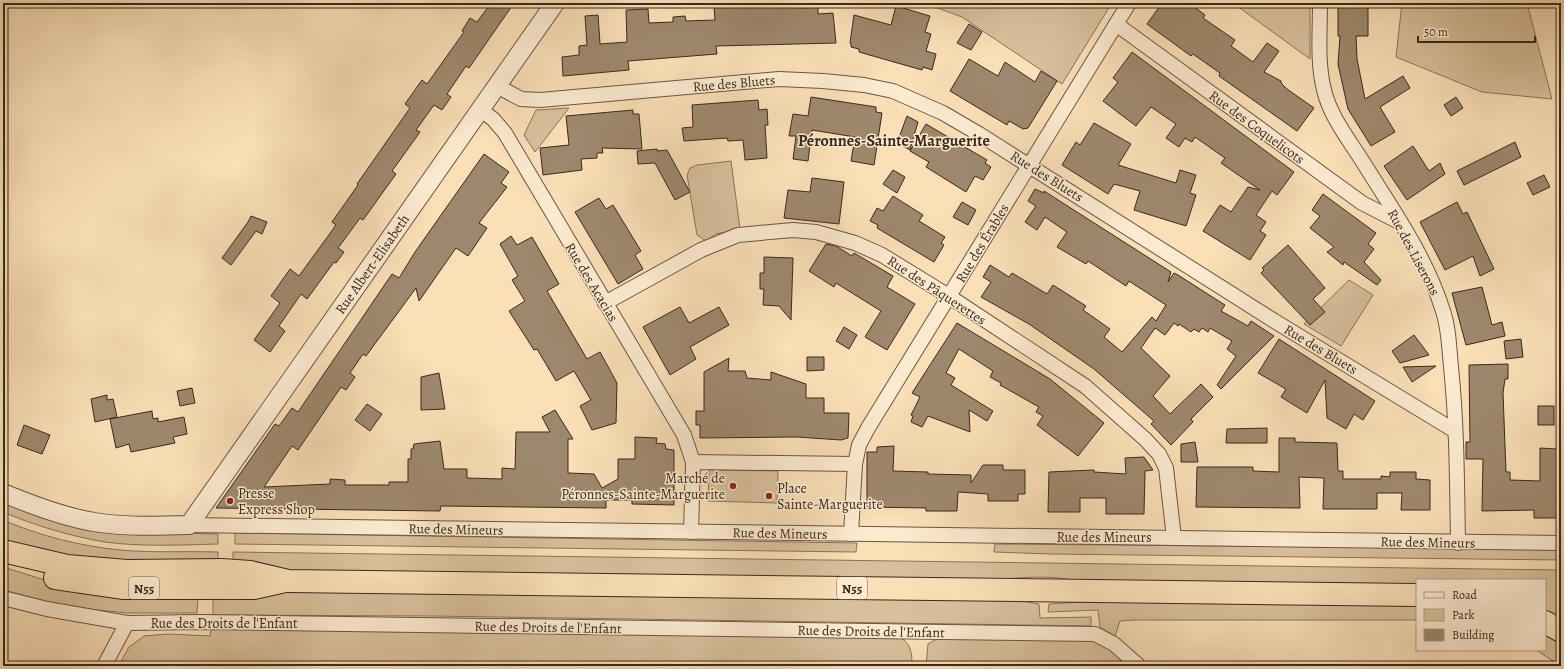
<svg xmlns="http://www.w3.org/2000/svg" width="1564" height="669" viewBox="0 0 1564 669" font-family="Alegreya,serif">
	<rect width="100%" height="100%" fill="#fadfb7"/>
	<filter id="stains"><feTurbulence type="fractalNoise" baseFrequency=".005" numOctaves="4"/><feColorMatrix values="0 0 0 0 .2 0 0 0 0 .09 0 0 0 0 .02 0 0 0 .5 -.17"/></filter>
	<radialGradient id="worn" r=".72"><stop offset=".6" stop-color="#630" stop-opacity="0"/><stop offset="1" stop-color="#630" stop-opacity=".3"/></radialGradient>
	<g fill="#d9c09d" stroke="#8a745c">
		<path d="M924,3H1107L1110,6L1062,84L962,17Z"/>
		<path d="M1233,3H1310V59Z"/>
		<path d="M1402,3H1527L1552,99L1482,92L1396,57Z"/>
		<path d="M569,108L535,152L524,135L536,110Z"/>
		<path d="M731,161L740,229L716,234L706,241L697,235L687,175L690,168L697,165Z"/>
		<path d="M1349,280L1373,295L1341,346L1304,324Z"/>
		<path d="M709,470L778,471L777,503L708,501Z"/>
		<path d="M3,502L52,520L123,532L218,534V544C180,545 142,547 105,542C70,536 36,526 3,512Z"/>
		<path d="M3,520C40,536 80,546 120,550C152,553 186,551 218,552V566L106,563L3,544Z"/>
		<path d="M235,533L857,543L856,552L235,544Z"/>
		<path d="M995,544L1561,549V560L1051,554L994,552Z"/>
		<path d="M233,552L1561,570V620L1545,612V580H1417V586L1078,581C1050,575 1024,577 996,580L277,571L233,567Z"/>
		<path d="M3,567L64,586L198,598L197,613H127L68,607L3,590Z"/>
		<path d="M317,590L1004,598L1039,604L1040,618L1091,617V626L432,616L213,615V593Z"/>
		<path d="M1081,602H1417V620H1134L1120,621L1115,636L1100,627L1098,610L1048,612L1049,604Z"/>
		<path d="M211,629L897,636C911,642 912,652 912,666L119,665L129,647L144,636L168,634L210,636Z"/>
		<path d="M1545,630L1561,639V666L1536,650H1545Z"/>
		<path d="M949,638L1092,640L1107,645L1128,666H926L928,644L935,640Z"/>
	</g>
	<g fill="#9e886d" stroke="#3a291c">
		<path d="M491,3H514L469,68L466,66L447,94L451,97L442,110L434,105L416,130L420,132L392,171L396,174L363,220L360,218L338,248L344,252L336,263L334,262L307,299L301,294L279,326L285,331L270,352L254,340L280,303L271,296L290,269L299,276L336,225L332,222L358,185L357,184L410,108L405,104L422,80L427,84L464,32L462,31L470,18L477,22Z"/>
		<path d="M745,3H803V8L818,7V14L833,13L836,43L716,46L717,54L628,61L629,70L563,76L562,57L579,55V46L587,45L585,16L598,15L600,44L627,42L626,10L648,9L649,23L673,22V17L685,16L686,21L715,20L714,6H746Z"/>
		<path d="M1162,3H1189L1205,15L1203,18L1235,40L1231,46L1253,62L1267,43L1279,51L1264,72L1281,81V83L1287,89L1314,108L1297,131L1219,76L1220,73L1193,54L1191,56L1147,24Z"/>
		<path d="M1338,3H1368V36H1356L1357,59L1365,99L1403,76L1410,88L1380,107L1395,132L1371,146L1348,109L1338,64L1340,36H1338Z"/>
		<path d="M896,6L930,16L925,32L931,34L926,51L936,54L932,70L923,67L922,70L859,52V49L851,47V43H850L854,15L891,25Z"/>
		<path d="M969,24L982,32L971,50L957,43Z"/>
		<path d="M1132,52L1294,172L1277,195L1272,191L1256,215L1266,222L1260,231L1266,235L1250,260L1203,231L1220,205L1231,212L1248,187L1260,190L1221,163L1225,158L1195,137L1192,142L1185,138L1179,147L1166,138L1176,124L1151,107L1136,126L1103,101L1118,82L1113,78Z"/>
		<path d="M969,59L998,76L1005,62L1035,82L1041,71L1057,81L1028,128L1023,129L1009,121L1007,125L950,91Z"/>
		<path d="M811,97L876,107V112L882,113L874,165L851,161L855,137L812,130L808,161L793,159L796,136H789L793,114L808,116Z"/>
		<path d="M1456,97L1463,108L1451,116L1444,105Z"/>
		<path d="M758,100L759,110L767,109L768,125H765L767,158L745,160L743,140L728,141L727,138L684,141L682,128L693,127L692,105Z"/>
		<path d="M633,110V114H639L642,149L602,148L603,153H597V158L581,159L582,170L543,175L540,148L569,145L566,116Z"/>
		<path d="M907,116L918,122L910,150L897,143Z"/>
		<path d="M1094,123L1131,144L1118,165L1176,183L1180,170L1196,175L1190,193L1196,195L1186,226L1134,210L1140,191L1114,184L1108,194L1062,165L1076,142L1080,145Z"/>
		<path d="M926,124L987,160L985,163L991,167L983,180L975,176L966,192L926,167L929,162L910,151Z"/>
		<path d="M1515,142L1521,157L1464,185L1457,171Z"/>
		<path d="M1413,146L1429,171L1440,163L1445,174L1407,200L1384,166Z"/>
		<path d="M657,149V151L667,150L690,192L675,200L655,163L638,164L637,151Z"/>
		<path d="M484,154L509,172L501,183L507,187L479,223L487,228L468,256L456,248L419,301L416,288L366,356L363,354L350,373L355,377L346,390L341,387L298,450L292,446L264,487L330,484V479L345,480V485H389V482H408V459H411V449H413L414,444L440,441L444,469H467V478L502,479V468L515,469L516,432H550L542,417L555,410L573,439H568V473L594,474L602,488L618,479V459H635V437L657,438L656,443L665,444L666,449L674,450V505L632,504V500H606V508L441,506L440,511L216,508L275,424L279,426L292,408L298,412L392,274L399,278L415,252Z"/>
		<path d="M893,170L905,177L897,193L883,184Z"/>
		<path d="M1544,175L1550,187L1533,195L1527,183Z"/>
		<path d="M812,178L844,182L839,224L784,218L788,190L810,192Z"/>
		<path d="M1035,189L1044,193V191L1171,272L1168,282L1174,273L1178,275L1225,305L1221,311L1248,326L1251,321L1274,336L1221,389L1217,385L1236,356L1227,349L1232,341L1210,328L1208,332L1202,328L1199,332L1194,329L1191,332L1179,324L1178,326L1174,323L1165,335L1155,328L1141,348L1170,376L1153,396L1170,414L1201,384L1213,397L1191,419L1193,422L1171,445L1151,424L1154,421L1094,369L1029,324L981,297L991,282L983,277L990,265L1009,277L1012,273L1047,294L1053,285L1086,306L1083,310L1110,329L1104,337L1122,352L1152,317L1156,321L1166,305L1129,281L1126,286L1088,261L1086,264L1057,247L1067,232L1045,217L1037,230L1025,222L1036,206L1028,201Z"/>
		<path d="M1323,194L1376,233L1368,244L1374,249L1364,262L1381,280L1377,285L1344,262L1343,265L1327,252L1334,247L1310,228L1320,216L1312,210Z"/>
		<path d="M893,196L923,215L919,221L945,237L941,243L944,245L934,262L877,228L878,225L870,221L877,208L883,211Z"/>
		<path d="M599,198L606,209L613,205L641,251L635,255L643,269L618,284L575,212Z"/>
		<path d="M962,202L976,210L968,225L953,217Z"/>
		<path d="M1457,202L1463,214L1467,212L1494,269L1480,276L1473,256L1445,270L1420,222Z"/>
		<path d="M251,216L267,222L262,234L256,231L231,265L222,258L248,222Z"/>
		<path d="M511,236L517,245L532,237L559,284L547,291L587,359L600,352L617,383L616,423L592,430L580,406L591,400L574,371L556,381L537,349L534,350L509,311L525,301L512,280L518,276L500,244Z"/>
		<path d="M826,244L836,246L852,256L854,253L893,276L887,287L915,304L887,350L865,337L881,311L836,283L834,287L809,271Z"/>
		<path d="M1288,245L1325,288L1313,299L1325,312L1310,325L1261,273L1264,270L1262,268Z"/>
		<path d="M764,257L793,258L791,320L779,306L763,305L764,289H760V273H764Z"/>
		<path d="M1482,287L1492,325L1502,322L1505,336L1466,345L1452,293Z"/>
		<path d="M680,307L689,323L719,307L729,325L690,347L696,359L670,375L643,327Z"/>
		<path d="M957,323L1050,379L1104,423L1078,456L1037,425L1043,416L1036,412L1039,407L1000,385L1001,383L990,377L993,371L959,349L946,373L955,378L951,385L993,411L987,421L969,410L970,432L928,416L922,427L911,422L913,416L911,415L920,397L912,393Z"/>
		<path d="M844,327L857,335L849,349L836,341Z"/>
		<path d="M1414,335L1429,355L1400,363L1392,351Z"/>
		<path d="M1279,339L1375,401L1363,420L1354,414L1346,429L1327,418L1325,380L1307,413L1281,397L1286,389L1258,373Z"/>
		<path d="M1521,339L1523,357L1506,359L1504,341Z"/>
		<path d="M807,357H824V370L807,371Z"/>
		<path d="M729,358L728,371H745L747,378L771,380V372L806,384V398H824V413H849L848,438L841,440L797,437L700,438V425H696V411H704V372Z"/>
		<path d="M1508,364V379H1505L1503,393L1506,472H1510V480L1540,481V448L1557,449V466H1561V518H1534V510L1482,511L1483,459H1466V442H1470L1469,365Z"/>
		<path d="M1436,366L1412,382L1403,367Z"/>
		<path d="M439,373L445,409L421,410V377Z"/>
		<path d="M192,388L195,403L180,406L177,391Z"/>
		<path d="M107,395V400L113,399L117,417L95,422L91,399Z"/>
		<path d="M367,404L382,414L370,431L355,420Z"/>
		<rect x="1538" y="406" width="16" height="19"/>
		<path d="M152,411L153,419L158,418V422L184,417L187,434L173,437L175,443L131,452L129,444L116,448L110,419Z"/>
		<path d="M24,425L50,435L42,454L17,445Z"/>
		<path d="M1267,428V443H1226L1227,429Z"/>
		<path d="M1279,438H1295V442L1337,443L1338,471H1343V479H1381V476L1390,477V472H1416V479L1430,480V510H1401L1402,493H1377V509H1323L1324,478L1299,477L1300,508L1196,507L1197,467H1253V471L1279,472Z"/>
		<path d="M1195,442L1198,462H1181V444Z"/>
		<path d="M894,446L893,471L928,472V474L971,475V483L983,465H1003V470H1025V494H1018V501H988V494L958,492L957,511H926V508L867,507V452H877V447Z"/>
		<path d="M1144,457L1153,470L1145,471L1144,514H1106V498H1080V512H1048L1049,472L1094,470V472L1126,474L1125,458Z"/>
	</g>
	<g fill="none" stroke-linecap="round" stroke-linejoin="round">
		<g stroke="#6a5643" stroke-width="16">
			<g id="minor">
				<path d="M1320,3C1320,32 1317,62 1324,90C1330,116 1349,140 1363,162C1392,209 1425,255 1442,308C1449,327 1449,347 1451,367C1457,425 1457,484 1458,543"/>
				<path d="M1116,24L1362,203L1401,223"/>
				<path d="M497,86L521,99L540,100L779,79L823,81L864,85L893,91L943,113L979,134L1276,322L1455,431"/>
				<path d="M481,110L493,119L505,133L684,435L693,462"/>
				<path d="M605,303L701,250L738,235L793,230L816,232L855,243L882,255L947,295L1085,386L1145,439L1159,454L1166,468L1174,538"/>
				<path d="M855,464L859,445L868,428L1129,3"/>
				<path d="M189,525L1561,543"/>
				<path d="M691,532L693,462L855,464L851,534"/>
				<path d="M3,598L47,609L127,623L201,622L1095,634L1114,644L1139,666"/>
				<path d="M104,666L127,623"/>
			</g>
		</g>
		<g stroke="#6a5643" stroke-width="20">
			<path id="tertiary" d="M3,493C32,505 63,517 94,522C125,527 158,526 189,525L555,3"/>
		</g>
		<g stroke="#3a291c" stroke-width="24">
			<g id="trunk">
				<path d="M3,551L67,566L127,571L222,570L250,572L288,581L1417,595"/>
				<path d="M55,578L124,588H254L281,582"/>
				<path d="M1545,622L1561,631"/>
			</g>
		</g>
		<use href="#minor" stroke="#fcead0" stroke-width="14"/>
		<use href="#tertiary" stroke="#fcead0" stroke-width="18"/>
		<use href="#trunk" stroke="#fadfb7" stroke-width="22"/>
	</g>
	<g fill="#8f2418" stroke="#fcead0" stroke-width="1.5">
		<circle cx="733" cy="486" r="4"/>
		<circle cx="769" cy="496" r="4"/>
		<circle cx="230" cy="501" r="4"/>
	</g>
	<g text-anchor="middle" stroke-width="3" stroke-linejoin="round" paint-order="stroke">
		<g fill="#fcead0" stroke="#746352" stroke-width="1">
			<rect x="129" y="577" width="30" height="22" rx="3"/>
			<rect x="837" y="577" width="30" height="22" rx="3"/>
		</g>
		<g font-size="13" font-weight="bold" fill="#3a291c">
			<text x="144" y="593">N55</text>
			<text x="852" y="593">N55</text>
		</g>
		<g font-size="14" fill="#3a291c" stroke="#fcead0">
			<text transform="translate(734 83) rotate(-5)" y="5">Rue des Bluets</text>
			<text transform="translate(1257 127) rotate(36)" y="5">Rue des Coquelicots</text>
			<text transform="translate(1047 176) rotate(32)" y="5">Rue des Bluets</text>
			<text transform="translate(982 243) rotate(-59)" y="5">Rue des Érables</text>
			<text transform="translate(1414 252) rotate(62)" y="5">Rue des Liserons</text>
			<text transform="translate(372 264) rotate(-55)" y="5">Rue Albert-Elisabeth</text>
			<text transform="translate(592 282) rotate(59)" y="5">Rue des Acacias</text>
			<text transform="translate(937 290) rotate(33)" y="5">Rue des Pâquerettes</text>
			<text transform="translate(1321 349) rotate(31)" y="5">Rue des Bluets</text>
			<text transform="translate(456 529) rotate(1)" y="5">Rue des Mineurs</text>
			<text transform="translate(780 533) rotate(1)" y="5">Rue des Mineurs</text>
			<text x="1104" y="542">Rue des Mineurs</text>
			<text transform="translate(1428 542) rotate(1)" y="5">Rue des Mineurs</text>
			<text x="224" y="628">Rue des Droits de l'Enfant</text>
			<text transform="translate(548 627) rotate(1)" y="5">Rue des Droits de l'Enfant</text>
			<text transform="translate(871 631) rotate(1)" y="5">Rue des Droits de l'Enfant</text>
		</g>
		<g font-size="14" fill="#3a291c" stroke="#fcead0" text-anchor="start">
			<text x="725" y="483" text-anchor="end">Marché de<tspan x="725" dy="16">Péronnes-Sainte-Marguerite</tspan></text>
			<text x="777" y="493">Place<tspan x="777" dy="16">Sainte-Marguerite</tspan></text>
			<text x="238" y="498">Presse<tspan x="238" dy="16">Express Shop</tspan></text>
		</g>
		<g font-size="16" font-weight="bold" fill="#3a291c" stroke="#fcead0">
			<text x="894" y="146">Péronnes-Sainte-Marguerite</text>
		</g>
	</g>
	<rect width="1564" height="669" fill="none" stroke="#fadfb7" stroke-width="16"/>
	<rect x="4" y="4" width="1556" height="661" fill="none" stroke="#3a291c" stroke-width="2"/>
	<rect x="8" y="8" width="1548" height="653" fill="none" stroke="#3a291c"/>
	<rect x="1416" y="579" width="130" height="72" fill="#fcead0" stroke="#ae9d88"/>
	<rect x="1424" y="592" width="20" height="6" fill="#fcead0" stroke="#ae9d88"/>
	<text x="1452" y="599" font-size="12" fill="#3a291c">Road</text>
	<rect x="1424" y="609" width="20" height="12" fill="#d9c09d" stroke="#ae9d88"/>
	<text x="1452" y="619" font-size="12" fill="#3a291c">Park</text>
	<rect x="1424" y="629" width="20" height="12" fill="#9e886d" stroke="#ae9d88"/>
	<text x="1452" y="639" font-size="12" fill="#3a291c">Building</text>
	<path d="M1418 36v6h117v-6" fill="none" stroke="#3a291c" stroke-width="2"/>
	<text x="1424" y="36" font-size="12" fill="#3a291c" stroke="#fcead0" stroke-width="3" paint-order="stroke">50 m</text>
	<rect width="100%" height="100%" filter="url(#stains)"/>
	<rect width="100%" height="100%" fill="url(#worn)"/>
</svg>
